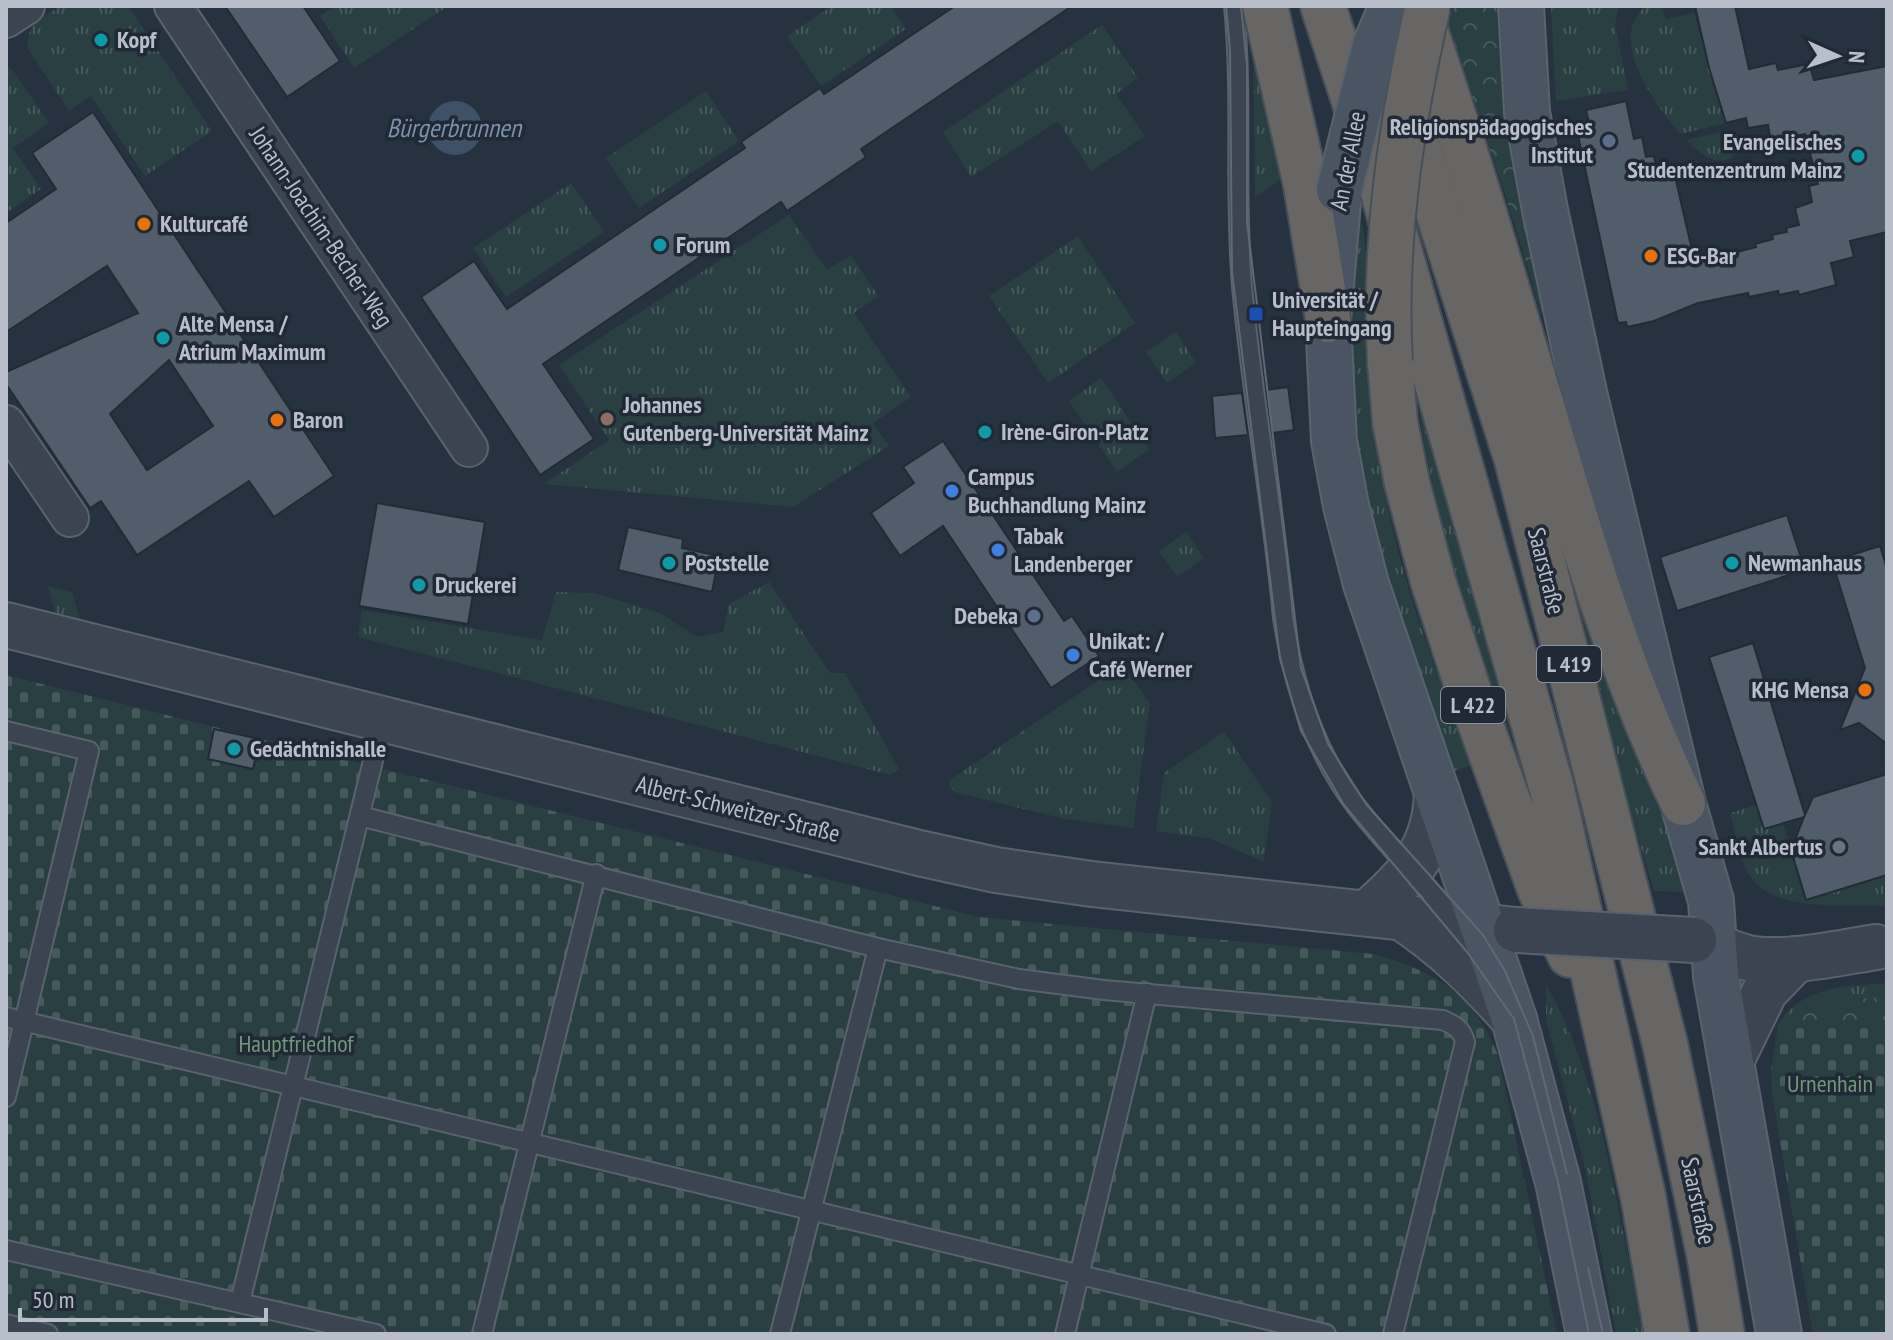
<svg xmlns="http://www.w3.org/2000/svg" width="1893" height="1340" viewBox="0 0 1893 1340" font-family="'PT Sans Narrow',sans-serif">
	<defs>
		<pattern id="grass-tufts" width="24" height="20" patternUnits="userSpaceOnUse" patternTransform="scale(2)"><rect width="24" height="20" fill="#293f41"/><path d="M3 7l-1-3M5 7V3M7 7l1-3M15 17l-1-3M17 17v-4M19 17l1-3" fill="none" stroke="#46595b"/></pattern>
		<pattern id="forest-crowns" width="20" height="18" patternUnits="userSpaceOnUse" patternTransform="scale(2)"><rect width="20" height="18" fill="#293f41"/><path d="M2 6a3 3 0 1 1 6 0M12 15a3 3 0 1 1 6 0" fill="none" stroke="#46595b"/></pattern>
		<pattern id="cemetery-stones" width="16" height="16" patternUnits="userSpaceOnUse" patternTransform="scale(2)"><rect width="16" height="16" fill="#293f41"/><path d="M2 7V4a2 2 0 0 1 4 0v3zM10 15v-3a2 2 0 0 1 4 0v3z" fill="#46595b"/></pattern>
	</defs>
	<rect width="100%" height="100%" fill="#273240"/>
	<g fill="url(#grass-tufts)">
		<path d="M61,6H128L212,131L145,176L91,96L69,111L28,49C25,24 42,17 61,6Z"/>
		<path d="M335,6H448L354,68L320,16Z"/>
		<path d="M832,6H891L906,29L821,86L787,36Z"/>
		<path d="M1551,6H1619L1615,24L1628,90L1556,101Z"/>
		<path d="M1645,6H1662L1666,19L1694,13L1726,123L1681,134C1660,112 1623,60 1632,27C1634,20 1640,12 1645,6Z"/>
		<path d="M1102,25L1138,78L1116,94L1145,136L1091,171L1058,121L971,177L943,132Z"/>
		<path d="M1253,26L1294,171L1255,197Z"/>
		<path d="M6,65L14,72L49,123L13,148L41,189L6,213Z"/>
		<path d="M706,91L739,141L639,208L606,158Z"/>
		<path d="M1729,130L1735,155C1716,170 1701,153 1686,140Z"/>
		<path d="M571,183L604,232L506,297L473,248Z"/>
		<path d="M789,215L827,270L851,255L878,296L854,313L911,397L873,423L889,446L793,507L544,484L609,440L559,365Z"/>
		<path d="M1356,217H1360C1368,247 1366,271 1368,302C1372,365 1375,429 1385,491C1401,585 1439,676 1471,765L1450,773C1406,650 1359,524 1350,392C1347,334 1352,275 1356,217Z"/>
		<path d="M1078,236L1135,323L1048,383L989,296Z"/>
		<path d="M1176,332L1196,363L1167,383L1146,352Z"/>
		<path d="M1101,378L1149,449L1117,472L1069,401Z"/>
		<path d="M1423,405L1519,767L1517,780C1478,657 1436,536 1419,407Z"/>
		<path d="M1186,532L1204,558L1177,577L1159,551Z"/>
		<path d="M769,582L830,673H845L899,769L891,775L358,637L362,610L542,640L556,592L594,593L660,613L697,637L723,632L729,604Z"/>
		<path d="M48,586L72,592L82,626L57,619Z"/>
		<path d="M1586,595L1688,892L1654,891L1625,793L1580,610Z"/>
		<path d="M1123,664L1150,704L1133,828L1065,819L954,792L949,785L951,779Z"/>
		<path d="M1224,732L1272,802L1264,862L1211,839L1156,831L1164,773Z"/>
		<path d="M1786,796L1759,814L1764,829L1783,823L1806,900L1884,876L1887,885V906C1847,904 1777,913 1751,878C1739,861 1736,833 1730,813Z"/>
		<path d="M1887,983V996C1849,1001 1808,999 1778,1025C1801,987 1842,986 1887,983Z"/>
		<path d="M1546,984C1588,1059 1607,1147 1623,1231C1630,1265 1638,1299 1643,1334H1616L1586,1172L1546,1019Z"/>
	</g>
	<g fill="url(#forest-crowns)">
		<path d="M1441,6H1507L1551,311L1541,314C1512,211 1479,111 1439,12Z"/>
		<path d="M1887,996V1025H1778C1808,999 1849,1001 1887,996Z"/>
	</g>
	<g fill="url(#cemetery-stones)">
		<path d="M6,675L979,917L1373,954C1436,972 1472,992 1498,1055L1557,1334H6Z"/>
		<path d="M1778,1025H1887V1334H1813L1772,1094L1771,1071Z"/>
	</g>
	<circle fill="#3e5167" cx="455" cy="128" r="27"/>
	<g fill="#515d6a" stroke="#222b37" stroke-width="2" fill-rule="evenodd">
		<path d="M225,6H303L340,61L287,97Z"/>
		<path d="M955,6H1072L861,149L866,157L825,185L787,211L781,202L543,364L594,439L540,475L421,297L474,261L507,309L745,148L741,142L780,115L820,88L824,94Z"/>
		<path d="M1695,6H1735L1749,69L1776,63L1778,70L1809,64L1814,80L1887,66V232L1850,241L1854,257L1831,263L1836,285L1799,295L1798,291L1779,295L1778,291L1749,297L1748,293L1698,303L1654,321L1627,327L1626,322L1618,323L1576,126L1589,123L1586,110L1626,101L1634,139L1642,137L1646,157L1654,156L1658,175L1674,172L1695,263L1756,247L1755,244L1773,239L1772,235L1787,232L1786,228L1799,225L1795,208L1812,202L1809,186L1818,184L1805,134L1771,142L1768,125L1748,128L1746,118L1726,123L1709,68Z"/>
		<path d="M93,112L334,476L274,517L249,481L137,555L101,501L90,508L6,384V372L138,313L107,266L6,332V223L56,189L32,153ZM169,360L213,426L147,470L110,414Z"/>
		<path d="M1288,387L1294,430L1272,433L1266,390Z"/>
		<path d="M1242,393L1248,435L1215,438L1212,396Z"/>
		<path d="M943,441L1064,621L1072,616L1099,656L1051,688L943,526L900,556L871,513L914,483L903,467Z"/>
		<path d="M377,503L485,522L468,624L359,606Z"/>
		<path d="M1787,515L1805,570L1677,611L1660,557Z"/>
		<path d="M628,527L683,539L682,548L719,556L712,592L618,570Z"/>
		<path d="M1880,546L1887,569V744L1859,723L1840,730L1865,668L1832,561Z"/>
		<path d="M1753,643L1805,815L1813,797L1887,774V875L1806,900L1791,850L1804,817L1764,829L1709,657Z"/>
		<path d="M214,729L260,739L253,769L208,759Z"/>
	</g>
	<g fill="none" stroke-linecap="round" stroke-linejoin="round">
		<g stroke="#59626d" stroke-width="22">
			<g id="service">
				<path d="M1234,6C1243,99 1234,193 1242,286C1252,397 1273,507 1283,618C1294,686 1314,751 1356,806C1386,845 1422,879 1453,918"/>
				<path d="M6,731L89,751L6,1097"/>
				<path d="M360,816L878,948L1019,979L1104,990L1443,1020C1454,1025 1462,1029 1465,1042L1393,1334"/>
				<path d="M6,1017L1326,1334"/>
				<path d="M6,1250L376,1334"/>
				<path d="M240,1302L383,720"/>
				<path d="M6,1324L48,1334"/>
				<path d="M482,1334L596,874"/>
				<path d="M780,1334L878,948"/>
				<path d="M1065,1334L1147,993"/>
			</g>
		</g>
		<g stroke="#59626d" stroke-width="40">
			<g id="minor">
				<path d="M173,6L469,448"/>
				<path d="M6,19L26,6"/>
				<path d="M6,424L70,518"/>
			</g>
		</g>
		<g stroke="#59626d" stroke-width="48">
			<g id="tertiary">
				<path d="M6,625L919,853L996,870L1092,884L1516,930"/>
				<path d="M1367,913C1408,878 1436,848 1437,792"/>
				<path d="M1401,917C1445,946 1479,980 1514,1019"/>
				<path d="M1694,940C1713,944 1730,954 1748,958C1785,965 1839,953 1876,947"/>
				<path d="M1732,1059L1765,991L1796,959"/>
			</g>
		</g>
		<g stroke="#59626d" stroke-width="48">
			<g id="secondary">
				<path d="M1521,6L1527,112L1545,210L1585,397L1683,803L1711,901L1716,976L1779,1334"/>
				<path d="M1339,190L1328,320L1334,441L1346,506L1366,584L1514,1019L1558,1182L1589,1334"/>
			</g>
		</g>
		<g stroke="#464f5a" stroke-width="48">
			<g id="trunk">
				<path d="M1265,6L1306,185L1328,320"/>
				<path d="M1323,6L1374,161L1552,789L1643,1196L1667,1334"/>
				<path d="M1418,9C1463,139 1502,271 1541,403C1581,539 1621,675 1683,803"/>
				<path d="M1403,102L1517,460L1665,1044L1709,1254L1722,1334"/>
				<path d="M1390,362L1395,422L1407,483L1433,581L1469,692L1539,887L1570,955"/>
			</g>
		</g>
		<use href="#service" stroke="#3b4450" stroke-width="18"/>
		<use href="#minor" stroke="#3b4450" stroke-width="36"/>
		<use href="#tertiary" stroke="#3b4450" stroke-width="44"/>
		<use href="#secondary" stroke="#4a5462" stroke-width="44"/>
		<use href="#trunk" stroke="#686664" stroke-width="44"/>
		<g stroke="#5e6976" stroke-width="2">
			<path d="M1226,6L1230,50L1232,272L1280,659L1301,731L1344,805L1467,952L1514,1019L1558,1182L1589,1334"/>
			<path d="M1241,6L1247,66V222L1301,668L1328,744L1366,804L1483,935L1505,971L1533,1036L1567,1174"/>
			<path d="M1588,1268L1603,1334"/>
		</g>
		<g stroke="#59626d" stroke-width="48" stroke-linecap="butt">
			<path id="tertiary-bridge" d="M1516,930L1694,940"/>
		</g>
		<g stroke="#59626d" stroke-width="48" stroke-linecap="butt">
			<path id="secondary-bridge" d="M1339,190L1375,46L1392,6"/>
		</g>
		<g stroke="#464f5a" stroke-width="48" stroke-linecap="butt">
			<path id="trunk-bridge" d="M1390,362C1383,242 1401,123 1428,6"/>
		</g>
		<use href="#tertiary-bridge" stroke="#3b4450" stroke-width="44"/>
		<use href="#secondary-bridge" stroke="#4a5462" stroke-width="44"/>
		<use href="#trunk-bridge" stroke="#686664" stroke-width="44"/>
	</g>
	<g fill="#0f9aa8" stroke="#202935" stroke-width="3">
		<circle cx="101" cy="40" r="8"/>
		<circle cx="1858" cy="156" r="8"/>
		<circle cx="660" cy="245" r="8"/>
		<circle cx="163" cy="338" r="8"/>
		<circle cx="985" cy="432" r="8"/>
		<circle cx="669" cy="563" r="8"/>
		<circle cx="1732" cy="563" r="8"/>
		<circle cx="419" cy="585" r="8"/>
		<circle cx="234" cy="749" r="8"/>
	</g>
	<g fill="#5c6f8a" stroke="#202935" stroke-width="3">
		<circle cx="1609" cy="141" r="8"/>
		<circle cx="1034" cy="616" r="8"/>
	</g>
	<g fill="#e8710a" stroke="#202935" stroke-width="3">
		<circle cx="144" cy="224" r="8"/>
		<circle cx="1651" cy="256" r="8"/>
		<circle cx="277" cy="420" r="8"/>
		<circle cx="1865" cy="690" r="8"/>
	</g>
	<rect fill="#1a4fb4" stroke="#202935" stroke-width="3" x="1248" y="306" width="16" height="16" rx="4"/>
	<circle fill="#8d6e63" stroke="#202935" stroke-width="3" cx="607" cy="419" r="8"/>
	<g fill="#3f7fe0" stroke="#202935" stroke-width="3">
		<circle cx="952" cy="491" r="8"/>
		<circle cx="998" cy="550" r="8"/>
		<circle cx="1073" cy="655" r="8"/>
	</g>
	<circle fill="#6b7280" stroke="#202935" stroke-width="3" cx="1839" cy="847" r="8"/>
	<g text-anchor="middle" stroke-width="7" stroke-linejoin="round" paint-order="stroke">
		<g fill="#202935" stroke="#8a929d" stroke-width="2">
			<rect x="1537" y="646" width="64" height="36" rx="6"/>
			<rect x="1441" y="687" width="64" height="36" rx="6"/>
		</g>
		<g font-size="22" font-weight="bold" fill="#b8bfca">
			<text x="1569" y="672">L 419</text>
			<text x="1473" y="713">L 422</text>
		</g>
		<g font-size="24" font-weight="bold" fill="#b8bfca" stroke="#202935" text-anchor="start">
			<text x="117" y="48">Kopf</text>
			<text x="1593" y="135" text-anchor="end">Religionspädagogisches<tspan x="1593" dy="28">Institut</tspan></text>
			<text x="1842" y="150" text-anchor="end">Evangelisches<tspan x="1842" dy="28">Studentenzentrum Mainz</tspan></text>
			<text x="160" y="232">Kulturcafé</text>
			<text x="676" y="253">Forum</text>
			<text x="1667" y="264">ESG-Bar</text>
			<text x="1272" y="308">Universität /<tspan x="1272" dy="28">Haupteingang</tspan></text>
			<text x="179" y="332">Alte Mensa /<tspan x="179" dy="28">Atrium Maximum</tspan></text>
			<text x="623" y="413">Johannes<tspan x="623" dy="28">Gutenberg-Universität Mainz</tspan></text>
			<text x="293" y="428">Baron</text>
			<text x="1001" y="440">Irène-Giron-Platz</text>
			<text x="968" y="485">Campus<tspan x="968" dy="28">Buchhandlung Mainz</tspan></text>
			<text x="1014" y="544">Tabak<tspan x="1014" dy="28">Landenberger</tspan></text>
			<text x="685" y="571">Poststelle</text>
			<text x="1748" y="571">Newmanhaus</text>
			<text x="435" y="593">Druckerei</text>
			<text x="1018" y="624" text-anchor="end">Debeka</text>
			<text x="1089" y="649">Unikat: /<tspan x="1089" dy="28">Café Werner</tspan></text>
			<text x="1849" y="698" text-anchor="end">KHG Mensa</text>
			<text x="250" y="757">Gedächtnishalle</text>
			<text x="1823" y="855" text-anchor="end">Sankt Albertus</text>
		</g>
		<g font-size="24" fill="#b8bfca" stroke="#202935">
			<text transform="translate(1348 161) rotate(-79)" y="8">An der Allee</text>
			<text transform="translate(321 227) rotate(56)" y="8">Johann-Joachim-Becher-Weg</text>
			<text transform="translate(1546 571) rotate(76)" y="8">Saarstraße</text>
			<text transform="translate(738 809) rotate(14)" y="8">Albert-Schweitzer-Straße</text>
			<text transform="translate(1698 1201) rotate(78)" y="8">Saarstraße</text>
		</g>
		<g font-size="24" fill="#719979" stroke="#202935">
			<text x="296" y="1052">Hauptfriedhof</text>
			<text x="1830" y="1092">Urnenhain</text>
		</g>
		<g font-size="26" font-style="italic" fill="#7a91ab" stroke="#202935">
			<text x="454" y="137">Bürgerbrunnen</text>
		</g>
	</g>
	<rect width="1893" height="1340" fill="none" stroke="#b8bfca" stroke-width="16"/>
	<g transform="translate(1837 56) rotate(93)" stroke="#202935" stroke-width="6" paint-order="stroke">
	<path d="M0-6L14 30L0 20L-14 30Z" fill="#b8bfca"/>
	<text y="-12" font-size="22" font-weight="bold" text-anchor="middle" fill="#b8bfca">N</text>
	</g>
	<path d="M20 1308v12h246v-12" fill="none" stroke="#b8bfca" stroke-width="4"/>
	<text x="32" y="1308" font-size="24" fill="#b8bfca" stroke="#202935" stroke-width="6" paint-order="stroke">50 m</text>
</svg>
